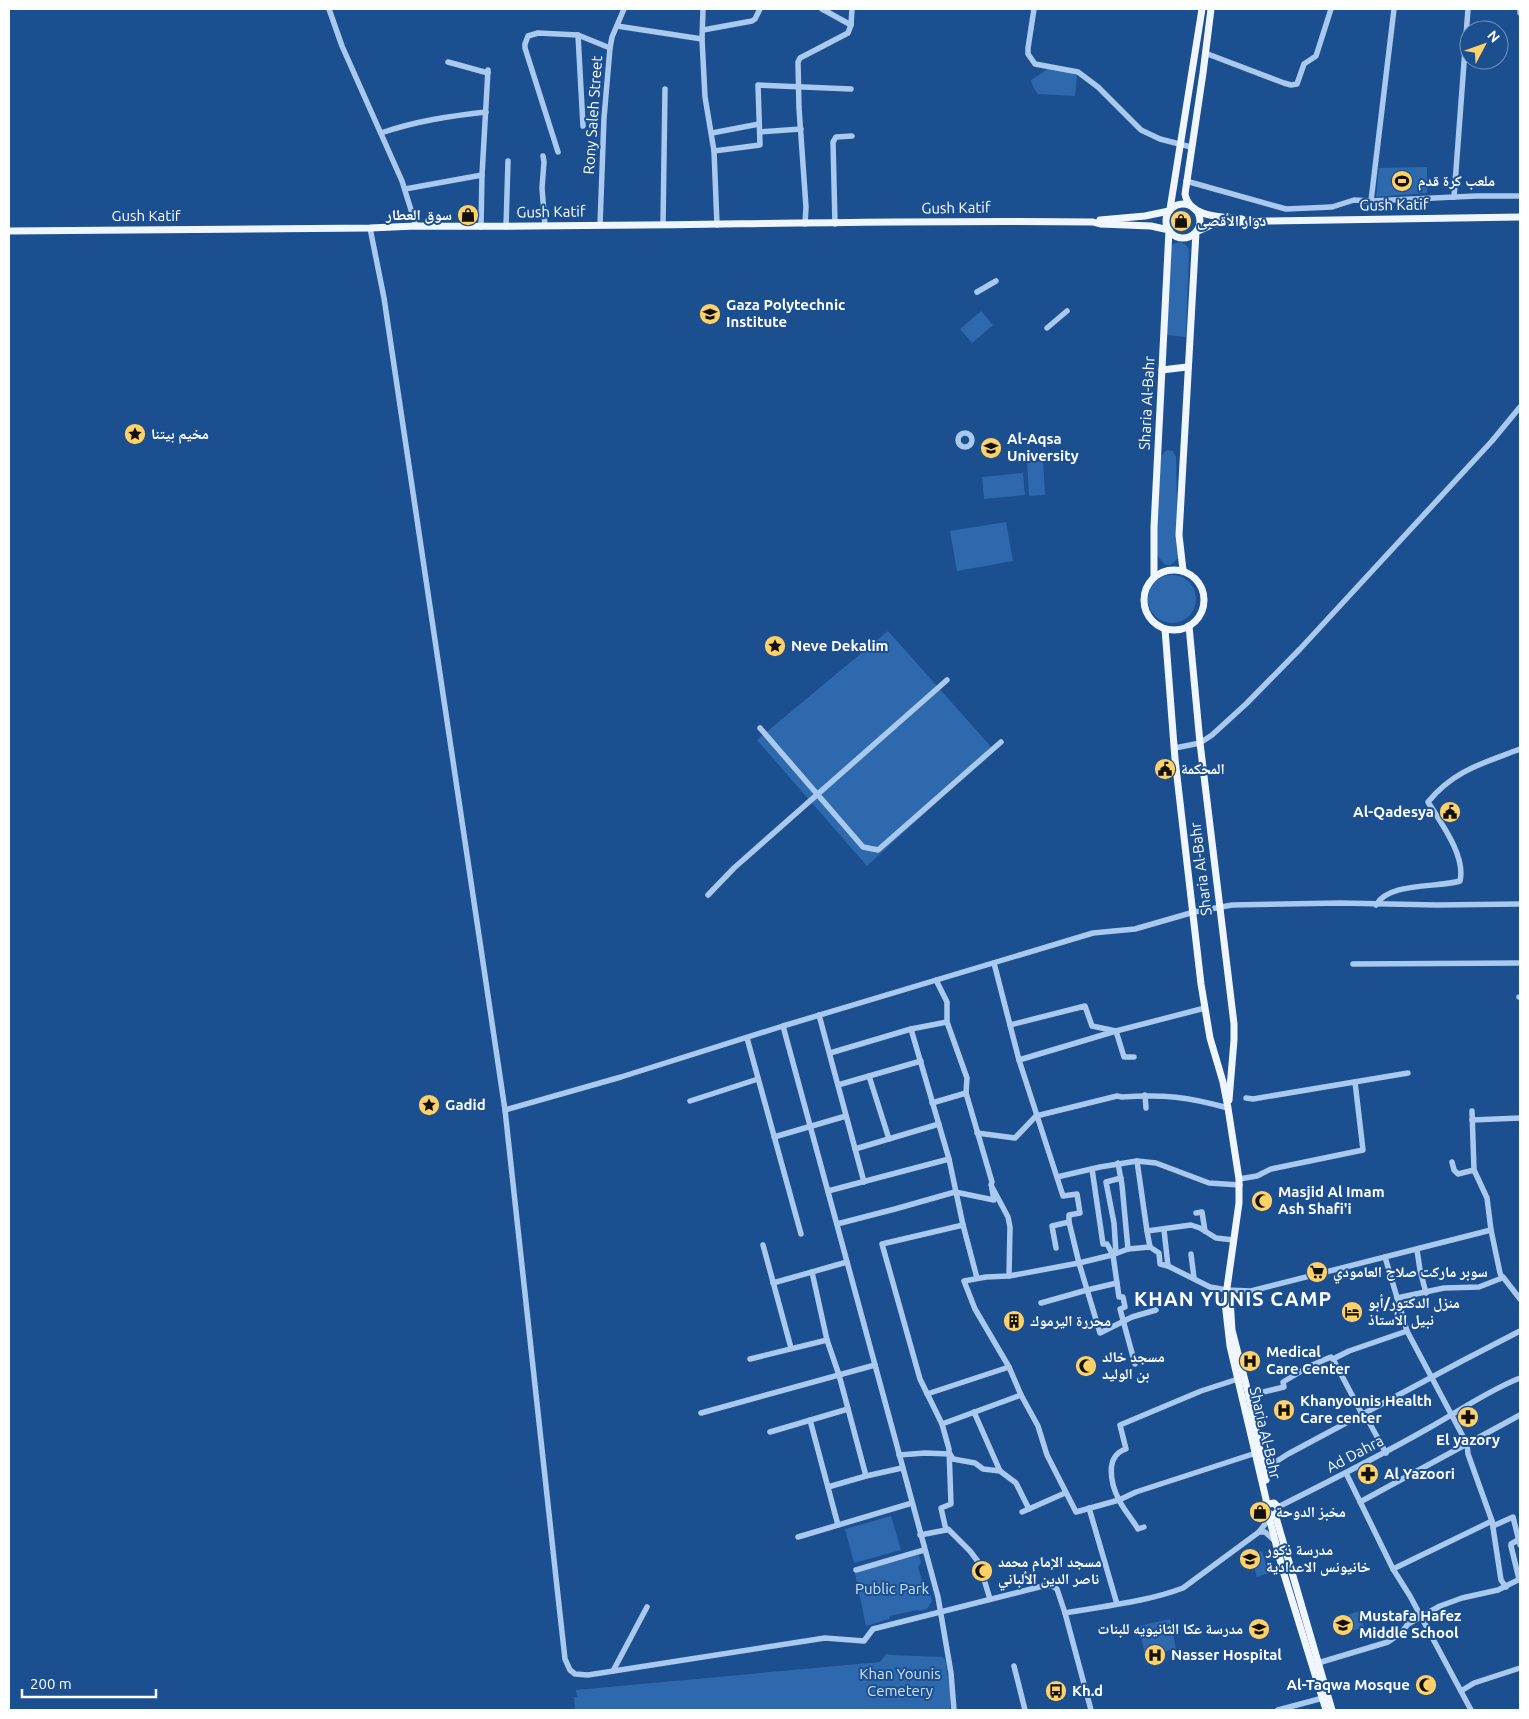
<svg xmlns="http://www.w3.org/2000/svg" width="1529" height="1719" viewBox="0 0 1529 1719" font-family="Ubuntu,'Noto Naskh Arabic',sans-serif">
	<rect width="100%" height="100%" fill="#1b4f8f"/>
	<g fill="#2e69ad">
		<path d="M1048,69L1077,75L1075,96L1038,94L1033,87L1031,80Z"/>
		<path d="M1427,167V193L1376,197L1379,168Z"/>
		<circle cx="1181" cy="221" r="10"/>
		<path d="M1179,242L1185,244L1189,249L1186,337L1166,335L1171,247L1173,244Z"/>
		<path d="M981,311L993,325L972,343L960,329Z"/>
		<path d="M1167,450L1173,451L1176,457L1178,558L1171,565H1165L1157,555V509L1161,456Z"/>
		<path d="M1043,461L1045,495L1029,496L1027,462Z"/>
		<path d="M1023,473L1025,495L984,499L982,477Z"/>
		<path d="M1006,522L1013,561L957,571L950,531Z"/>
		<circle cx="1172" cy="599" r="24"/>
		<path d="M888,631L994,750L867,866L757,740Z"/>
		<path d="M891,1516L901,1550L854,1563L845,1529Z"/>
		<path d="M1262,1551L1269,1573L1257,1577L1250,1555Z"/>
		<path d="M919,1555L921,1563L918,1567L925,1590L930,1593L932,1601L927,1609L919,1611L917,1610L890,1616L889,1619L866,1626L855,1573Z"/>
		<path d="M1359,1611L1364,1627L1346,1633L1341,1617Z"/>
		<path d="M1170,1619L1176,1649L1145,1655L1139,1626Z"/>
		<path d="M887,1653L889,1655L942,1657L945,1659L950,1692V1710H575L574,1697H577L576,1690L880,1662Z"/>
	</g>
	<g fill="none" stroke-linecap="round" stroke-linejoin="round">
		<g stroke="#a9c9ee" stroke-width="5.5">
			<path d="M329,9L342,46L402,181L416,226"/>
			<path d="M703,9L702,39L705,97L714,151L717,225"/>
			<path d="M822,9L851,25"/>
			<path d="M1034,9L1028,48V54L1035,64L1078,72L1098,87L1141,130L1160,139L1191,147"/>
			<path d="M1520,9V13"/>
			<path d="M617,26L702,39"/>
			<path d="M703,30L752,21L755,19L760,9"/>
			<path d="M578,35L583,126"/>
			<path d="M1205,53L1284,83L1291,85L1297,84L1304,64L1316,56L1331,9"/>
			<path d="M448,62L488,73"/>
			<path d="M760,132L801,129"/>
			<path d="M381,133C416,121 450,116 486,112"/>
			<path d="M712,133L759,124"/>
			<path d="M714,151L760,145L758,85L851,89"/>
			<path d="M558,152L525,48V44L528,36L538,33L578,35L610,48"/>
			<path d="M543,156L544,162L542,188L545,226"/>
			<path d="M1186,181L1286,209L1332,207L1354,200L1371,201L1476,196H1520"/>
			<path d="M405,189L482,175"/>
			<path d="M1454,197L1468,9"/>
			<path d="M1371,201L1394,9"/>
			<path d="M805,224L806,207L799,108L798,62L800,58L848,33L851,25L852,9"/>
			<path d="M835,224L833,142L836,137L852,136"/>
			<path d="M600,225L604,118L610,48L612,37L624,9"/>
			<path d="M663,225L665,89"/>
			<path d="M481,227L482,175L488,70"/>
			<path d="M506,227L508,161"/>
			<path d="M370,228L384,298L505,1110L557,1587L565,1659L570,1670L575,1674L588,1675L825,1638L864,1641L873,1629L1047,1585L1052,1586L1057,1589L1065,1613L1091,1710"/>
			<path d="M977,292L996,281"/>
			<path d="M1047,328L1067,311"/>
			<circle cx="965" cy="440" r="7"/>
			<path d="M760,728L863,847L878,850L1001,742"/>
			<path d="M1175,748L1200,743L1212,735L1246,704L1300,649L1492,441L1520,407"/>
			<path d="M708,895L734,868L947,680"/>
			<path d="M1376,905C1389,882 1437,888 1460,881C1466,856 1441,823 1428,802C1454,770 1484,763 1520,749"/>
			<path d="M994,963L1019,1060L1063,1196L1077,1194L1080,1213L1069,1215V1222L1079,1263L1100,1333L1132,1317L1156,1310"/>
			<path d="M1353,964L1520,963"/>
			<path d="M936,980L947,1002V1022L967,1078L966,1093L992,1182L991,1185L1008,1217L1010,1227L1009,1276"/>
			<path d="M1519,997H1520"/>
			<path d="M819,1015L864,1182"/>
			<path d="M1010,1025L1085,1006L1092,1026L1116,1031L1124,1057H1134"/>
			<path d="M911,1029L949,1159L963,1225L977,1278"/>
			<path d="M747,1038L801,1234"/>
			<path d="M830,1053L911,1029L947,1022"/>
			<path d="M1019,1060L1116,1031L1205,1008"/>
			<path d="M869,1076L889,1139"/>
			<path d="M838,1085L921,1061"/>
			<path d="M1145,1095L1146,1108"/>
			<path d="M1246,1098L1253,1099L1408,1073"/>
			<path d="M690,1101L758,1079"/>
			<path d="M932,1103L966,1093"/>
			<path d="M505,1110L621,1077L783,1026"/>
			<path d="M1472,1111L1474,1170"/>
			<path d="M1472,1120L1520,1118"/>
			<path d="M977,1133L1015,1138L1036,1116L1117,1096L1122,1097C1164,1094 1188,1097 1228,1108"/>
			<path d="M774,1137L846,1116"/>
			<path d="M855,1149L939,1124"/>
			<path d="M1137,1161L1147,1231"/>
			<path d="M1452,1162L1454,1170L1458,1174L1474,1170L1487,1198L1491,1230L1500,1273L1502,1278L1503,1277L1520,1299"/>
			<path d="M1118,1163L1122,1185L1128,1249"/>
			<path d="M1092,1169L1103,1244H1107L1113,1255L1119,1297H1123L1125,1307L1120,1309L1135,1364"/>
			<path d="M1057,1177L1100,1167L1137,1161L1156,1163L1209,1183L1240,1185"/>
			<path d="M1239,1179L1257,1176L1271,1169L1363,1150L1355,1082"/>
			<path d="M828,1191L949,1159"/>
			<path d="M1196,1213L1202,1212L1205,1231"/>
			<path d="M837,1224L895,1209L955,1192L994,1200L992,1189"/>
			<path d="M963,1225L882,1244L920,1379L942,1424L949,1449L951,1504L941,1508L946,1530L948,1529L970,1551L979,1563L990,1599"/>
			<path d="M1164,1230L1168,1266"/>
			<path d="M763,1245L791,1348"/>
			<path d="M1150,1247L1147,1231L1191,1225L1200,1228L1216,1238L1234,1240"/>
			<path d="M1056,1248L1052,1226L1069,1222"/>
			<path d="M1417,1250L1420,1270L1426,1293"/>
			<path d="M1116,1253L1114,1223L1106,1182L1121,1178"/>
			<path d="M1191,1254L1194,1278"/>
			<path d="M1385,1257L1407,1331L1467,1444L1468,1454L1492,1521L1501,1580L1506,1587"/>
			<path d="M812,1272L827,1340L839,1375L866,1476"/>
			<path d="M773,1283L847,1262"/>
			<path d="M1397,1298L1444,1288L1479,1287L1502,1278"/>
			<path d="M1041,1303L1087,1290L1117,1283"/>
			<path d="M750,1359L827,1340"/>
			<path d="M1333,1359L1361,1412L1364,1413L1386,1453"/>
			<path d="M927,1394L1009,1367"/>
			<path d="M1247,1396L1284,1387L1283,1382L1310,1366L1331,1357L1333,1359L1349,1351L1407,1331"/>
			<path d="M974,1412L1000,1471"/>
			<path d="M701,1413L875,1365"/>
			<path d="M810,1420L838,1525"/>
			<path d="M942,1424L1021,1395"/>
			<path d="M770,1432L848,1409"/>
			<path d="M1256,1453L1136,1492L1119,1500L1076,1512L1047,1455L1038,1426L1021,1395L1009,1367L975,1309L964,1281L986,1277L1009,1276L1079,1263L1112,1255L1128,1249L1150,1247L1159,1253L1160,1264L1168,1266L1210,1287L1227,1290L1251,1291L1491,1230"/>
			<path d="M899,1455L925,1453L950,1454L953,1459L975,1463L983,1469L1000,1471L1016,1483L1029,1509"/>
			<path d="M1261,1467L1274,1463L1288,1454L1462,1361L1520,1331"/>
			<path d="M1346,1473L1393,1569L1410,1596L1471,1710"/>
			<path d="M828,1487L866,1476L902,1468"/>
			<path d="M1360,1502L1520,1415"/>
			<path d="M1278,1507C1328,1482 1378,1457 1427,1429C1458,1412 1487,1391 1520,1378"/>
			<path d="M1089,1508L1117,1604"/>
			<path d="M1022,1512L1065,1493"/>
			<path d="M1493,1526L1513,1517L1520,1545"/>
			<path d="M1144,1527L1138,1529C1132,1519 1124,1510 1119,1500C1111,1484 1104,1456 1126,1449L1120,1425L1201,1391L1238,1379"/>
			<path d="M1259,1532H1265L1275,1541"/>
			<path d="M920,1535L946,1530"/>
			<path d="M798,1537L912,1503"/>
			<path d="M1518,1540L1511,1544V1546L1519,1579"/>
			<path d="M1393,1569L1492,1521"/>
			<path d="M856,1570L924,1550"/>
			<path d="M1065,1613C1104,1606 1146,1602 1183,1588L1259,1532L1269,1519"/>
			<path d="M1318,1663L1388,1642L1401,1633L1408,1624L1440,1606L1462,1598L1498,1590L1520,1579"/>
			<path d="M1014,1666L1025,1710"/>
			<path d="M613,1671L647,1607"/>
			<path d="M1461,1691L1474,1683L1520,1668"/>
			<path d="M954,1710L951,1673L938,1597L783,1026L1093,933L1135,929L1194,912L1232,905L1340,903L1437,905L1520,904"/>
			<path d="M1278,1710L1323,1698"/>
		</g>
		<g stroke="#f0f6ff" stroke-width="7">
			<path d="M1211,9L1203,73L1185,194C1189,218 1223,217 1242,219"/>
			<circle cx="1183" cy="221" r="17"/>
			<path d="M1170,209L1202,9"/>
			<path d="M1100,220L1145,216L1169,211"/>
			<path d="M9,231L370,228L416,226C642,228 867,219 1093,222L1100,224L1151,226L1169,230L1154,527V577"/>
			<path d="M1162,370L1187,367"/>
			<circle cx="1174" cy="600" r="30"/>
			<path d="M1183,570L1179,535L1196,232L1213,224L1268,221L1520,217"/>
			<path d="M1189,626L1200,743L1234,1024V1040L1229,1100"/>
			<path d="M1165,629L1175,759L1201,984L1210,1038L1223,1082L1228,1108L1239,1179V1203L1225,1302L1230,1346L1266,1499V1510L1271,1515C1276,1515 1279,1511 1278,1507L1274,1503L1269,1504L1267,1506"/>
			<path d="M1230,1299L1232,1330L1249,1396L1266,1480"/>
			<path d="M1268,1513L1283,1571L1326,1710"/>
			<path d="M1275,1514L1332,1710"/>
		</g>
	</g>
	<defs>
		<g id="stadium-disc" transform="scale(1.125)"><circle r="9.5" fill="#ffd166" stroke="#1b4f8f"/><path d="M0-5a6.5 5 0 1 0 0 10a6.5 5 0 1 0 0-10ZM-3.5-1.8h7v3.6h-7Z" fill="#111"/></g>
		<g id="shop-disc" transform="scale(1.125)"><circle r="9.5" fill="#ffd166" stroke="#1b4f8f"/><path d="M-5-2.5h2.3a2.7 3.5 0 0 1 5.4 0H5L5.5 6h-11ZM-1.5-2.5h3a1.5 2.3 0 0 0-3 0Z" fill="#111"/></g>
		<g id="university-disc" transform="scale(1.125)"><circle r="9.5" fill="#ffd166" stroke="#1b4f8f"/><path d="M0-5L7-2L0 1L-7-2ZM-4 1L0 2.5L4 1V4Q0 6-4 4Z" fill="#111"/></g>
		<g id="sight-disc" transform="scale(1.125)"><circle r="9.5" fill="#ffd166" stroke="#1b4f8f"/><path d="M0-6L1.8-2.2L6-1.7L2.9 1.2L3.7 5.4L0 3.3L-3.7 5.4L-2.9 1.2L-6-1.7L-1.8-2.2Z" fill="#111"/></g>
		<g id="civic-disc" transform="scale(1.125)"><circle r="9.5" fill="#ffd166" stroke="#1b4f8f"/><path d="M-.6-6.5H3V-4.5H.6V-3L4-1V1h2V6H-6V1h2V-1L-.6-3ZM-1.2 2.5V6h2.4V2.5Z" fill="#111"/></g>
		<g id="mosque-disc" transform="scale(1.125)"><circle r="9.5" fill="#ffd166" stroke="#1b4f8f"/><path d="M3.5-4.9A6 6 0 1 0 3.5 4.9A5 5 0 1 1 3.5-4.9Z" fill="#111"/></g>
		<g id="supermarket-disc" transform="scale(1.125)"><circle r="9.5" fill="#ffd166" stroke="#1b4f8f"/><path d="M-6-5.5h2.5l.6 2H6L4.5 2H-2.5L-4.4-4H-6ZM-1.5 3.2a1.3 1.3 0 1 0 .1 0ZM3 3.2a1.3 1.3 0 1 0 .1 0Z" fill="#111"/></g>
		<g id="hotel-disc" transform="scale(1.125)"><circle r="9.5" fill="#ffd166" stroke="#1b4f8f"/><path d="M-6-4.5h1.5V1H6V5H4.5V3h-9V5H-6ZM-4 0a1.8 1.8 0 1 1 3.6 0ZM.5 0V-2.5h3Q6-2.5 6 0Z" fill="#111"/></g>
		<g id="building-disc" transform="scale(1.125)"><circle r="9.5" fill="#ffd166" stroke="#1b4f8f"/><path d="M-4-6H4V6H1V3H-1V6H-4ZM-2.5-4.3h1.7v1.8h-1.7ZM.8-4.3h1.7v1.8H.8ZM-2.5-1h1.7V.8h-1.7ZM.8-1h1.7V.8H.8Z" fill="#111"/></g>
		<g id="hospital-disc" transform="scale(1.125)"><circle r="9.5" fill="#ffd166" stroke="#1b4f8f"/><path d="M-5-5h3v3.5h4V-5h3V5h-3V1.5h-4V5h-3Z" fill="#111"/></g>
		<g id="pharmacy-disc" transform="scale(1.125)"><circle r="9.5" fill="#ffd166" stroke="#1b4f8f"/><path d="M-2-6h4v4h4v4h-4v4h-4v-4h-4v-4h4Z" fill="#111"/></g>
		<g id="school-disc" transform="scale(1.125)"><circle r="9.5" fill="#ffd166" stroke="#1b4f8f"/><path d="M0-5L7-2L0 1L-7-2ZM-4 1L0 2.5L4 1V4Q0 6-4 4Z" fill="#111"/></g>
		<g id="bus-disc" transform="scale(1.125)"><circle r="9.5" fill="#ffd166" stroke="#1b4f8f"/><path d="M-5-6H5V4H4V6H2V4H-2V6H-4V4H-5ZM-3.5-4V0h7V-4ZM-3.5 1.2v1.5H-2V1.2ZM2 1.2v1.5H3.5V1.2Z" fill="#111"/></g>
	</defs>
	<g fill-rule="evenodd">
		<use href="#stadium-disc" x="1402" y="181"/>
		<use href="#shop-disc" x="468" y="215"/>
		<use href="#shop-disc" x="1181" y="221"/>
		<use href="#university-disc" x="710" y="314"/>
		<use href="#sight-disc" x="135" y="434"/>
		<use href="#university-disc" x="991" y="448"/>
		<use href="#sight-disc" x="775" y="646"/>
		<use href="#civic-disc" x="1165" y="769"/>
		<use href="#civic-disc" x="1450" y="812"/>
		<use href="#sight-disc" x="429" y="1105"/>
		<use href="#mosque-disc" x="1262" y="1201"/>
		<use href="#supermarket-disc" x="1317" y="1272"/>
		<use href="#hotel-disc" x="1352" y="1312"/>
		<use href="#building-disc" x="1014" y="1321"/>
		<use href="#hospital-disc" x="1250" y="1361"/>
		<use href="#mosque-disc" x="1086" y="1366"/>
		<use href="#hospital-disc" x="1284" y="1410"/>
		<use href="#pharmacy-disc" x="1468" y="1417"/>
		<use href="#pharmacy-disc" x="1368" y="1474"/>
		<use href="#shop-disc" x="1260" y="1512"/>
		<use href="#school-disc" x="1250" y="1559"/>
		<use href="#mosque-disc" x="982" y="1571"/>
		<use href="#school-disc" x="1343" y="1625"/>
		<use href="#school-disc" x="1259" y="1629"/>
		<use href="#hospital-disc" x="1155" y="1655"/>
		<use href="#mosque-disc" x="1426" y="1685"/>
		<use href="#bus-disc" x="1056" y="1691"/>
	</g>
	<g text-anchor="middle" stroke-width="4" stroke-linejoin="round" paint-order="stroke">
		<g font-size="15" fill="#fff" stroke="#1b4f8f">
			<text transform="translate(593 115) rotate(-86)" y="5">Rony Saleh Street</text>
			<text transform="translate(1394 205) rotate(-1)" y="5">Gush Katif</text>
			<text transform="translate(956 208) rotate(-1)" y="5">Gush Katif</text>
			<text transform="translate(551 212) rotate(-1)" y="5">Gush Katif</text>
			<text x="146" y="221">Gush Katif</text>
			<text transform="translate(1147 403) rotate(-87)" y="5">Sharia Al-Bahr</text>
			<text transform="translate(1201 869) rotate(-97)" y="5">Sharia Al-Bahr</text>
			<text transform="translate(1265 1433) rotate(77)" y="5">Sharia Al-Bahr</text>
			<text transform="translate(1355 1454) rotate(-28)" y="5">Ad Dahra</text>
		</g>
		<g font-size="15" font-weight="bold" fill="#fff" stroke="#1b4f8f" text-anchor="start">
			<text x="1418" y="186">ملعب كرة قدم</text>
			<text x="452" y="220" text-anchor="end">سوق العطار</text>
			<text x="1197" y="226">دوار الأقصى</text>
			<text x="726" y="310">Gaza Polytechnic<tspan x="726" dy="17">Institute</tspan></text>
			<text x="151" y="439">مخيم بيتنا</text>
			<text x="1007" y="444">Al-Aqsa<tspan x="1007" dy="17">University</tspan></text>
			<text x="791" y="651">Neve Dekalim</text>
			<text x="1181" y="774">المحكمة</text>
			<text x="1434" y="817" text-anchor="end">Al-Qadesya</text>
			<text x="445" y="1110">Gadid</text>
			<text x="1278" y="1197">Masjid Al Imam<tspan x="1278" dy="17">Ash Shafi'i</tspan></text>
			<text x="1333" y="1277">سوبر ماركت صلاح العامودي</text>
			<text x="1368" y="1308">منزل الدكتور/أبو<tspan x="1368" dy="17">نبيل الأستاذ</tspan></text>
			<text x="1030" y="1326">محررة اليرموك</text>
			<text x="1266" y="1357">Medical<tspan x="1266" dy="17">Care Center</tspan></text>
			<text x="1102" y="1362">مسجد خالد<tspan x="1102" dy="17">بن الوليد</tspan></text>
			<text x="1300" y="1406">Khanyounis Health<tspan x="1300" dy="17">Care center</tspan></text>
			<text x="1468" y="1445" text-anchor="middle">El yazory</text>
			<text x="1384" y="1479">Al Yazoori</text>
			<text x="1276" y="1517">مخبز الدوحة</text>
			<text x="1266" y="1555">مدرسة ذكور<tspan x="1266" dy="17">خانيونس الاعدادية</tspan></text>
			<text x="998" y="1567">مسجد الإمام محمد<tspan x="998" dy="17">ناصر الدين الألباني</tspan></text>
			<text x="1359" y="1621">Mustafa Hafez<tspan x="1359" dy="17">Middle School</tspan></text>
			<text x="1243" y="1634" text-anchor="end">مدرسة عكا الثانيويه للبنات</text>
			<text x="1171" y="1660">Nasser Hospital</text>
			<text x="1410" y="1690" text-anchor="end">Al-Taqwa Mosque</text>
			<text x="1072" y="1696">Kh.d</text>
		</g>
		<g font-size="15" fill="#cfe3fa" stroke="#1b4f8f">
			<text x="892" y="1594">Public Park</text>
			<text x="900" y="1679">Khan Younis<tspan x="900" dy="17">Cemetery</tspan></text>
		</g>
		<g font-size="20" font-weight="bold" letter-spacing="1" fill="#fff" stroke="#1b4f8f">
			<text x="1233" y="1306">KHAN YUNIS CAMP</text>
		</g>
	</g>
	<rect width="1529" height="1719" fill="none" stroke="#ffffff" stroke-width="20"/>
	<g transform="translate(1484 45) rotate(49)"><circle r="24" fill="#1b4f8f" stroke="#7695bc"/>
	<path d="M0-4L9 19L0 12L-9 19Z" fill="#ffd166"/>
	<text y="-8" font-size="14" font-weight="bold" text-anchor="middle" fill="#ffffff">N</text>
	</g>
	<path d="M22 1689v8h134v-8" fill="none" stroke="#ffffff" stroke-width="2.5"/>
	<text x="30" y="1689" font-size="15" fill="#ffffff" stroke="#1b4f8f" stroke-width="4" paint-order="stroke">200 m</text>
</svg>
